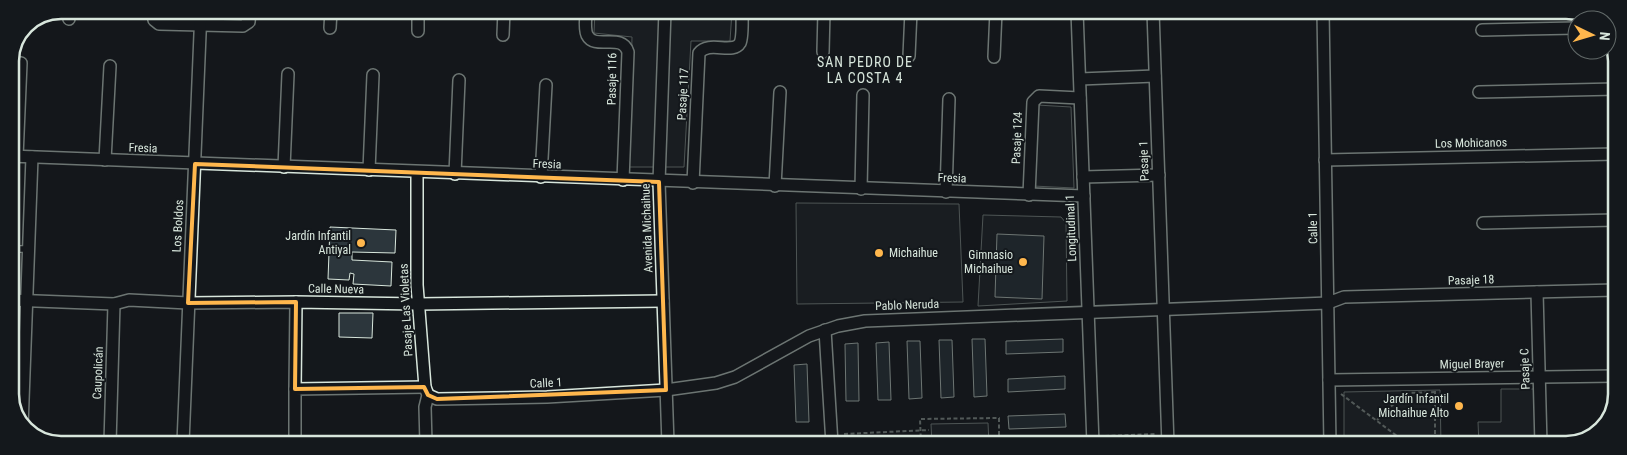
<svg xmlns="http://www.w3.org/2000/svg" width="1627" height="455" viewBox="0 0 1627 455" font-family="'Roboto Condensed',sans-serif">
	<rect width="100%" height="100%" fill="#14181c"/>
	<g fill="#202428" stroke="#939e99">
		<path d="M158,10H247V14L241,20L166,19Z"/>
		<path d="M595,11H732L730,41H691L684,167H629L632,37L594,33Z"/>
		<path d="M1037,105L1071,107L1074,188L1033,186Z"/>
		<path d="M796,203L959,204L963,302L797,304Z"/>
		<path d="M983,215L1061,217L1066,223L1067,301L978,306Z"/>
		<path d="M1501,389H1536L1537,445H1479L1478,422H1501Z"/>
		<path d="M1440,390L1441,445H1344V392Z"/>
		<path d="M988,423L989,444H932L931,424Z"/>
		<path d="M1162,437V445L1103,444L1102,439Z"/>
	</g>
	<g fill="#2c363c" stroke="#d8e6dc">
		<path d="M330,227L396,230L395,253L352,252V260L392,262L391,286L353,284L354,274L350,273L349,280L328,279Z"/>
		<path d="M997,234L1044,236L1042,299L995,297Z"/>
		<path d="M339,313H373L372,338L339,337Z"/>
		<path d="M972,339H985L987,396L974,397Z"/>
		<path d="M1063,339V352L1006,354V341Z"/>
		<path d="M939,340H952L954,397L941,398Z"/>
		<path d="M907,341H920L922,398L909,399Z"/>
		<path d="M889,342L891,400H878L876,343Z"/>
		<path d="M858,343L859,401H846L845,344Z"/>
		<path d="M807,364L809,422H796L794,365Z"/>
		<path d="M1065,376V389L1008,392V379Z"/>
		<path d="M1065,414L1066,427L1009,429L1008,416Z"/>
		<path d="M905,440V444H848V442Z"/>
	</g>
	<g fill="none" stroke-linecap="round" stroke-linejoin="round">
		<g stroke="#d8e6dc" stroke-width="8">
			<path id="service" d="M10,249H28"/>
		</g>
		<g stroke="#d8e6dc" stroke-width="14">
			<g id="minor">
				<path d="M153,10L154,20L159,24L243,26L249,22L250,10"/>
				<path d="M586,11C586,18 584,28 587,35C595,51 622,32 628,52L623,180"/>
				<path d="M665,11L659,182L668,444"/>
				<path d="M1077,11L1093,444"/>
				<path d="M1153,11L1168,445"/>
				<path d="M1323,11L1330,445"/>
				<path d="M69,19L70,10"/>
				<path d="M330,28L331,10"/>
				<path d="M1482,30L1577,28"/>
				<path d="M418,31V10"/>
				<path d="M503,35L504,10"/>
				<path d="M823,52L824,11"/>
				<path d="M909,56L911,11"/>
				<path d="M994,57L996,11"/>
				<path d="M1080,79L1155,76"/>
				<path d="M1479,92L1617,89"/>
				<path d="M10,156L1084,196"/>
				<path d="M17,157L21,63"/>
				<path d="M105,160L110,66"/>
				<path d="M1325,160L1616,154"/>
				<path d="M284,167L288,74"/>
				<path d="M369,170L373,75"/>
				<path d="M417,172V285L425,387L428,395L425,407L426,444"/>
				<path d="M455,174L459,80"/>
				<path d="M541,177L546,85"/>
				<path d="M1083,177L1159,175"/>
				<path d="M693,183L699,53C709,40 733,55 740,43C743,37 742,18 742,11"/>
				<path d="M775,186L780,92"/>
				<path d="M861,189L863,95"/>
				<path d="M946,192L949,99"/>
				<path d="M1029,195L1033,102L1039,96L1080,98"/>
				<path d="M1483,223L1616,220"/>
				<path d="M1537,292L1541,445"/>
				<path d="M10,300L114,304L129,300L188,303L296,302L418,304L663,301"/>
				<path d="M825,330L832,444"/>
				<path d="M1329,380L1615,376"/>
				<path d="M295,389L296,302"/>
				<path d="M428,395L437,399L547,397L666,390L716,383L735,377L809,336L838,326L865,321L1328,303L1344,297L1616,290"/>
				<path d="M22,427L32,157"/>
				<path d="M110,443L114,304"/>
				<path d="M183,443L201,10"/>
				<path d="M295,444V389L425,387"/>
			</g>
		</g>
		<g stroke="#9da8a2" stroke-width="2" stroke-dasharray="4 2.5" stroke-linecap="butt">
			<path d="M1435,391V445"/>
			<path d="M1341,394L1409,445"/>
			<path d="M1377,420L1405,393L1435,392"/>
			<path d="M844,434L929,430"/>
			<path d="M1105,436L1157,434"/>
			<path d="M921,444L920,419L999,418V444"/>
			<path d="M999,444L1083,442"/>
		</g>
		<use href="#service" stroke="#14181c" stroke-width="5.5"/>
		<use href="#minor" stroke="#14181c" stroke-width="11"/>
	</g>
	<path d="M0 0H1627V455H0ZM195,164L659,182L666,390L437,399L428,395L424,387L295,389L296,302L188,303Z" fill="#14181c" fill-opacity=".55" fill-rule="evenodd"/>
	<path fill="none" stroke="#ffb74d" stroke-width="4" stroke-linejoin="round" d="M195,164L659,182L666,390L437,399L428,395L424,387L295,389L296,302L188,303Z"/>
	<g fill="#ffb74d" stroke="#14181c" stroke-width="2">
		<circle cx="361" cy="243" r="5"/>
		<circle cx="879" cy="253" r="5"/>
		<circle cx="1023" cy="262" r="5"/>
		<circle cx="1459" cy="406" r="5"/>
	</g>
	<g text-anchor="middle" stroke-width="4" stroke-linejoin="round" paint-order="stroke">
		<g font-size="12" fill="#d8e6dc" stroke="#14181c">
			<text transform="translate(612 79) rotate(-89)" y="4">Pasaje 116</text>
			<text transform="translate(683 94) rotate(-87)" y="4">Pasaje 117</text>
			<text transform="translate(1017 138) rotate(-88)" y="4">Pasaje 124</text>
			<text transform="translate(1471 143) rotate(-1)" y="4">Los Mohicanos</text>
			<text transform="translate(143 148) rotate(2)" y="4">Fresia</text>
			<text transform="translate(1144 161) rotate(-92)" y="4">Pasaje 1</text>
			<text transform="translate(547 164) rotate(2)" y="4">Fresia</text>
			<text transform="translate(952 178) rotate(2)" y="4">Fresia</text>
			<text transform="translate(178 226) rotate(-87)" y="4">Los Boldos</text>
			<text transform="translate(647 228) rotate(-92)" y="4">Avenida Michaihue</text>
			<text transform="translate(1071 228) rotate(-92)" y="4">Longitudinal 1</text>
			<text transform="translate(1313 228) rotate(-91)" y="4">Calle 1</text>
			<text transform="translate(1471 280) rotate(-2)" y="4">Pasaje 18</text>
			<text transform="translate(336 289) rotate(1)" y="4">Calle Nueva</text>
			<text transform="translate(907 305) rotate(-2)" y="4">Pablo Neruda</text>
			<text transform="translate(406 310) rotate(-93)" y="4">Pasaje Las Violetas</text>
			<text transform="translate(1472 364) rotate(-1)" y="4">Miguel Brayer</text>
			<text transform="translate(1525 369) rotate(-92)" y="4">Pasaje C</text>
			<text transform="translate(98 373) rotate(-88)" y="4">Caupolicán</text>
			<text transform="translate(546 383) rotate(-3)" y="4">Calle 1</text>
		</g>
		<g font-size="12" fill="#d8e6dc" stroke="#14181c" text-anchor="end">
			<text x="351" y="240">Jardín Infantil<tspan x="351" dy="14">Antiyal</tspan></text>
			<text x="889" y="257" text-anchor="start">Michaihue</text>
			<text x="1013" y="259">Gimnasio<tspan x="1013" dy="14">Michaihue</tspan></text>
			<text x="1449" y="403">Jardín Infantil<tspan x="1449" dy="14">Michaihue Alto</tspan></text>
		</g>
		<g font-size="14" letter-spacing="1" fill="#d8e6dc" stroke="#14181c">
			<text x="865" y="67">SAN PEDRO DE<tspan x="865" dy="16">LA COSTA 4</tspan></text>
		</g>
	</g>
	<path d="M0 0H1627V455H0ZM61 19H1566A42 42 0 0 1 1608 61V394A42 42 0 0 1 1566 436H61A42 42 0 0 1 19 394V61A42 42 0 0 1 61 19Z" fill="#14181c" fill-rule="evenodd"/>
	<path fill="none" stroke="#d8e6dc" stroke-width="2.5" d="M61 19H1566A42 42 0 0 1 1608 61V394A42 42 0 0 1 1566 436H61A42 42 0 0 1 19 394V61A42 42 0 0 1 61 19Z"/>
	<g transform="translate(1592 35) rotate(95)"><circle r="24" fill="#14181c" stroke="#626a69"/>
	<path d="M0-4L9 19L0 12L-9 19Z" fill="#ffb74d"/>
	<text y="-8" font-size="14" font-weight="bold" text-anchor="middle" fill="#d8e6dc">N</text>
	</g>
</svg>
